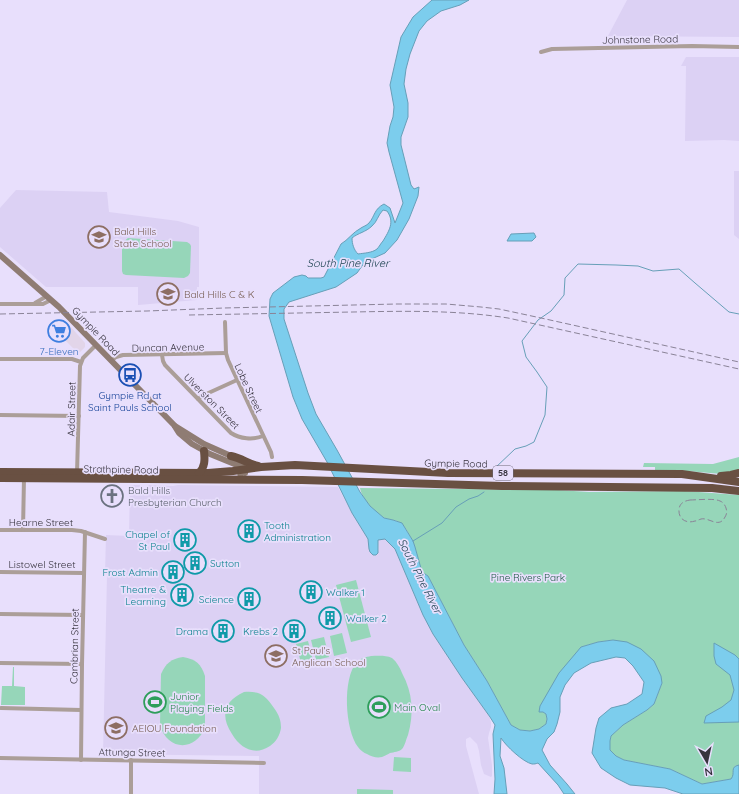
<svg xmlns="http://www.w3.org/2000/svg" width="739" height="794" viewBox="0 0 739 794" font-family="Quicksand,sans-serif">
	<rect width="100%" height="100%" fill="#e8dffc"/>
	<path fill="#e2d5e9" d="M52,325H69L85,343V347L80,352L75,353V350L65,340L52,339Z"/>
	<g fill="#dcd1f4">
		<path d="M627,0H739V37L608,36Z"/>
		<path d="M686,57H739V141L724,140L685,141L686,66H681Z"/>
		<path d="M734,171H739V239L734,235Z"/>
		<path d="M16,190L107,192L109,212L178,221L199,227V287H197V300L138,305V287H46L0,247V208Z"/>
		<path d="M130,485H140V488H147L148,485L173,486L178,485L338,487L352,513L368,539L369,543L379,551L378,539H385L395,549L423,615L433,634L462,678L489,716L491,722V727L489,733L488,738L492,765V776L491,777L484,774L481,765L479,751L477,744L470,737L466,739V746L479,794H259V756L103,754L107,575L105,574L106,535L129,536Z"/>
	</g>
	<g fill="#96d6b9">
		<path d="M128,238L187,242L190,244L191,246L190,273L188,276L184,278L126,275L123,274L122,271V243Z"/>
		<path d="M739,457V470L722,474L675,470H655V467H643L644,463L713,464Z"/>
		<path d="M360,488L558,490L589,492L685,491L739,495V765L735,766L733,777L731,779L702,784L670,769L624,760L616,756L610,750V741L611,736L623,725L647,710L654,704L662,683L613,640L598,642L581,647L543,712L546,714L547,719L546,724L539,729L530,731L520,730L511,725L487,681L464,645L428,576C426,574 423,573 421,570C419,565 419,560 417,555C415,546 408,530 402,524C398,520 390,520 385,518C376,515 361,497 360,488Z"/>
		<path d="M356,580L371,637L351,642L336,585Z"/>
		<path d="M342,633L347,653L334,656L330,636Z"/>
		<path d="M324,637L329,657L316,660L311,640Z"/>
		<path d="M308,641L313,660L301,663L296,644Z"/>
		<path d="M371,656C378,656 385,655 392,658C397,662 400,668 402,673C413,693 414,714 408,735C406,739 405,746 402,749C399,752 394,752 390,753C388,754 385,756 382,757C377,758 372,757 367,754C364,753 360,750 358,747C345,730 342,678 357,662C361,658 366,657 371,656Z"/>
		<path d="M183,657C196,659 201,664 205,676V727C196,752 167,751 160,725L161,674C166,663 171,659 183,657Z"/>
		<path d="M13,667H14V686L25,687V705H1L2,686H12Z"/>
		<path d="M244,692C261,691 265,695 274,708C279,715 281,720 281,728C280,735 276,742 270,746C255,756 241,749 232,734C220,716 224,701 244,692Z"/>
		<path d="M394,757L411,758V772L393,771Z"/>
		<path d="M357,789L393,790V794H357Z"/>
	</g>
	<g fill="#7ccded" stroke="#679fb8" fill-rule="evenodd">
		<path d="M432,0H469L460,5L441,11L427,21L419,31L410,54L406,69L404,84L408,103V117L401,137V145L411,185L414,189L419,187L418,196L409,219L397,240L385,253L365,262L357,273L336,287L289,302L284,309V319L308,393L316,414L337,450L360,492L370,506L384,518L393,520L402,523L413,541L415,547L422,572L428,576L464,645L487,681L511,725L520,730L530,731L539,729L546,724L547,719L546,714L543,712H539L540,706L559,673L581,647L598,642L613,640L627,642L641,649L654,661L661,676L662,683L654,704L647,710L623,725L611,736L610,741V750L616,756L624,760L670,769L702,784L731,779C736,773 729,767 739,765V794H683L665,788L630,785L616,778L601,768L592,753L596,728L599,718L611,708L627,704L642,694L644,682L633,666L625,658L616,657L591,663L574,673L565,685L560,697V712L557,724L554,732L547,739L542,750L550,765L567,784L575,794H564L558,785L538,763C535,764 535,764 532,764C523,762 506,746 501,738L500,756L504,768L507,794H494L495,779L493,734L495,725L490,717L462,678L433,634L423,615L395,549L385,539L378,540V553L376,555H373L370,552L369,549L368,539L352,513L327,462L302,419L293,397L269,316L270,299L273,293L294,277L302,275L306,276L308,278H321L324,277L341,244C348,240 353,232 361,228C364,226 366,226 369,223C375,216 374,209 384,204L390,208L395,223L403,203L389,152L387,143L390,126L393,117L394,107L390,85L401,37L413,17ZM383,210L387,211C395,222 389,231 383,241C381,243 379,247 377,249C372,253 364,253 358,254C354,250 352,244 352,238C358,233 366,232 372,226C377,222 378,215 383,210Z"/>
		<path d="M534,233L536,237L532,241H507L511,234Z"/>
		<path d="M714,643L735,655L739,659V722L704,723L706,716L722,707L731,700L734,690L730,675L716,664L714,656Z"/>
	</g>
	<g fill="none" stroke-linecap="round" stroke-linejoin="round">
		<g stroke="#679fb8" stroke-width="1">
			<path d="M494,469L515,449L526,446L534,442L545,415L547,387L537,372L526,357L522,341L538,320L551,311L564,295L565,278L578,264L616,265L638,266L653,271L679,269L695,283L729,312L739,314"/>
			<path d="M413,541L442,523L456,507L469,499L478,496L484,492"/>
		</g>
		<g stroke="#ab9e98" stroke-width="4">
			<path d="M541,52L552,49L692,46L739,47"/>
			<path d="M35,303L47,296"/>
			<path d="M0,304H43L51,300"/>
			<path d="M225,322L226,353L228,360L271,452L272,457"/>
			<path d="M162,355L163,361L165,365L231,433C240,439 253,440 263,436"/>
			<path d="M0,359H72L81,362"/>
			<path d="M111,361L116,357L123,355L226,353"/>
			<path d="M198,399L204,395L237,380"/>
			<path d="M0,415L79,416"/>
			<path d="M77,473L80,366L83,358L96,345"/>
			<path d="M0,530H72L81,531L105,539"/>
			<path d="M23,530L24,478"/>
			<path d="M0,572L84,573"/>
			<path d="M0,614L83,615"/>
			<path d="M0,663L82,664"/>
			<path d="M1,708L81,710"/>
			<path d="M0,758L264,763"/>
			<path d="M81,760L82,664L85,532"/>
			<path d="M131,794V760"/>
		</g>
		<g stroke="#8f7c73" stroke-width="6">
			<path d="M0,255L59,307L174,425L179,433L192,444L210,454L237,465L240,470L241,480"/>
			<path d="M175,426L204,444L231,456L242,464L245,473"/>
		</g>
		<g stroke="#695042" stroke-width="8">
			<path d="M231,456C241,458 249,464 258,466"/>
			<path d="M0,472L208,473L233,471L261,467L295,465L448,473L682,474L739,482"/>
			<path d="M199,473C205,467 205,460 204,451"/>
			<path d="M721,476L731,475L739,473"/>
			<path d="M0,478L302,480L502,486L712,488L739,491"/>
		</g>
		<g stroke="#8a8397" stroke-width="1" stroke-dasharray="6 3" stroke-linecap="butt">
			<path d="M0,314L147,311L224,308L397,304H446L481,307L499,309L541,318L739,362"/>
			<path d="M189,315C244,314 298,313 353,312C405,311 457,310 508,318L739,369"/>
			<path d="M690,500C697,500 714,498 720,501C723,502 725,505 726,508C727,511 727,514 725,517C719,529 709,517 701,519C698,520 697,521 695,521C686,524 678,519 679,509C680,503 684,501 690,500Z"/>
		</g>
	</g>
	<defs>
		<g id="school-ring" transform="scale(1.15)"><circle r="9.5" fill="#e8dffc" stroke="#8d6e63" stroke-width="1.5"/><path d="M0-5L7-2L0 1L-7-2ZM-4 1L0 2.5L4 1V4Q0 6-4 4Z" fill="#8d6e63"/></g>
		<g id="supermarket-ring" transform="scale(1.15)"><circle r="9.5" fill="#e8dffc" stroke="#3f7fe0" stroke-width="1.5"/><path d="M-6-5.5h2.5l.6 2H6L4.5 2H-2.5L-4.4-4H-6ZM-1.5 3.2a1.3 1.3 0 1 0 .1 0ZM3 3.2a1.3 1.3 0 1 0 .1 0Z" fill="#3f7fe0"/></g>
		<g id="bus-ring" transform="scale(1.15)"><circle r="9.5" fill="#e8dffc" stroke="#1a4fb4" stroke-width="1.5"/><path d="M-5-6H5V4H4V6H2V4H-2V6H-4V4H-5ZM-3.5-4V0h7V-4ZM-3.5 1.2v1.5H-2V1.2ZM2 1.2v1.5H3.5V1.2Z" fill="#1a4fb4"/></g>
		<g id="church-ring" transform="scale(1.15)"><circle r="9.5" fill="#e8dffc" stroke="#6b7280" stroke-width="1.5"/><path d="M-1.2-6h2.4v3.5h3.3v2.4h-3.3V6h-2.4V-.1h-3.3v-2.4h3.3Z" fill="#6b7280"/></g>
		<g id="building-ring" transform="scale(1.15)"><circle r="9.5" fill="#e8dffc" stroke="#0f9aa8" stroke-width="1.5"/><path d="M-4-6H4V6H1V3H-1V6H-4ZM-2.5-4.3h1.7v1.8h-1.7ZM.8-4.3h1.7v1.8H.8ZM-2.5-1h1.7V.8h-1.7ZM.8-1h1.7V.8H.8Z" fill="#0f9aa8"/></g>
		<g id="stadium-ring" transform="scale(1.15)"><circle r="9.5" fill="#e8dffc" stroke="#2e9e5b" stroke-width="1.5"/><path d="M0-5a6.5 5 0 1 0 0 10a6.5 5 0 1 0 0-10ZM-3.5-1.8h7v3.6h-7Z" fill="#2e9e5b"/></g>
	</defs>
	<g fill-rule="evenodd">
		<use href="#school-ring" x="99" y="237"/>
		<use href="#school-ring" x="168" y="294"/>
		<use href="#supermarket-ring" x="59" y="331"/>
		<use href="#bus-ring" x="130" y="375"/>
		<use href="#church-ring" x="112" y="496"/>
		<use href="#building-ring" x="249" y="531"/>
		<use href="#building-ring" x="185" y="540"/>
		<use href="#building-ring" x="195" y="563"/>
		<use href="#building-ring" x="173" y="572"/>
		<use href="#building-ring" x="311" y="592"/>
		<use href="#building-ring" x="182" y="595"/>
		<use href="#building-ring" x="249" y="599"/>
		<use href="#building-ring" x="330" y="618"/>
		<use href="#building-ring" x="223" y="631"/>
		<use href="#building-ring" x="294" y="631"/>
		<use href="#school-ring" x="276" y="656"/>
		<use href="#stadium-ring" x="155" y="702"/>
		<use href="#stadium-ring" x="379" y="707"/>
		<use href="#school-ring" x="116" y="728"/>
	</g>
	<g text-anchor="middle" stroke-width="3.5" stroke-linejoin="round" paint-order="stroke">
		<rect fill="#e8dffc" stroke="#6c6777" stroke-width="1" x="493" y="466" width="20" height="14" rx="3"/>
		<g font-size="9" font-weight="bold" fill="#37333e">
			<text x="503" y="476">58</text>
		</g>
		<g font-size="10" fill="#37333e" stroke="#e8dffc">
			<text transform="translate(640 39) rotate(-1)" y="4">Johnstone Road</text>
			<text transform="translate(96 331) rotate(46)" y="4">Gympie Road</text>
			<text transform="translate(168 347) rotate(-1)" y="4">Duncan Avenue</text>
			<text transform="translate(249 388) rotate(65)" y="4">Lobe Street</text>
			<text transform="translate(212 401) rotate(45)" y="4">Ulverston Street</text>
			<text transform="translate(71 409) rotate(-89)" y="4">Adair Street</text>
			<text transform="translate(456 463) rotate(1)" y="4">Gympie Road</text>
			<text transform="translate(121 469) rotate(1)" y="4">Strathpine Road</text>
			<text x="41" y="526">Hearne Street</text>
			<text x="42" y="568">Listowel Street</text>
			<text transform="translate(74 646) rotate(-89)" y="4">Cambrian Street</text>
			<text transform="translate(132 752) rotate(1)" y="4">Attunga Street</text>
		</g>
		<g font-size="10" fill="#785e54" stroke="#e8dffc" text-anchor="start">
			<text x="114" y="235">Bald Hills<tspan x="114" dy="12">State School</tspan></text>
			<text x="184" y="298">Bald Hills C &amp; K</text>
			<text x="292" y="654">St Paul's<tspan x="292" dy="12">Anglican School</tspan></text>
			<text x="132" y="732">AEIOU Foundation</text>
		</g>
		<g font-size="10" fill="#366cbe" stroke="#e8dffc">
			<text x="59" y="355">7-Eleven</text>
		</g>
		<g font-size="10" fill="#164399" stroke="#e8dffc">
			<text x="130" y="399">Gympie Rd at<tspan x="130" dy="12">Saint Pauls School</tspan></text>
		</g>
		<g font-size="10" fill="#5b616d" stroke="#e8dffc" text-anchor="start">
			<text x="128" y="494">Bald Hills<tspan x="128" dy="12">Presbyterian Church</tspan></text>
		</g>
		<g font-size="10" fill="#0d838f" stroke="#e8dffc" text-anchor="end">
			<text x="264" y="529" text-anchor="start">Tooth<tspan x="264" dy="12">Administration</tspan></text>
			<text x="170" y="538">Chapel of<tspan x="170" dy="12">St Paul</tspan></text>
			<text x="210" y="567" text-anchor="start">Sutton</text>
			<text x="158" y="576">Frost Admin</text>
			<text x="166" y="593">Theatre &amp;<tspan x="166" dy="12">Learning</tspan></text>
			<text x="326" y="596" text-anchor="start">Walker 1</text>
			<text x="234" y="603">Science</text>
			<text x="346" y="622" text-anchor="start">Walker 2</text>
			<text x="208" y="635">Drama</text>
			<text x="278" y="635">Krebs 2</text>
		</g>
		<g font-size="10" fill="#1a5740" stroke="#e8dffc">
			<text x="528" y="581">Pine Rivers Park</text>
		</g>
		<g font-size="10" fill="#27864d" stroke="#e8dffc" text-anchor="start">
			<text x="170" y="700">Junior<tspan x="170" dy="12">Playing Fields</tspan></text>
			<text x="394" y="711">Main Oval</text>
		</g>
		<g font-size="11" font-style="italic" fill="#1d4351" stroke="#e8dffc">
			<text x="348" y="267">South Pine River</text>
			<text transform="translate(420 576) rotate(63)" y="4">South Pine River</text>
		</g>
	</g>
	<g transform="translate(707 762) rotate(171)" stroke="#e8dffc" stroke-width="3" paint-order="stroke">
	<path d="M0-3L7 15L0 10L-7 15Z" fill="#37333e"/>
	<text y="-6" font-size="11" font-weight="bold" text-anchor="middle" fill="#37333e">N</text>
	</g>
</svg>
